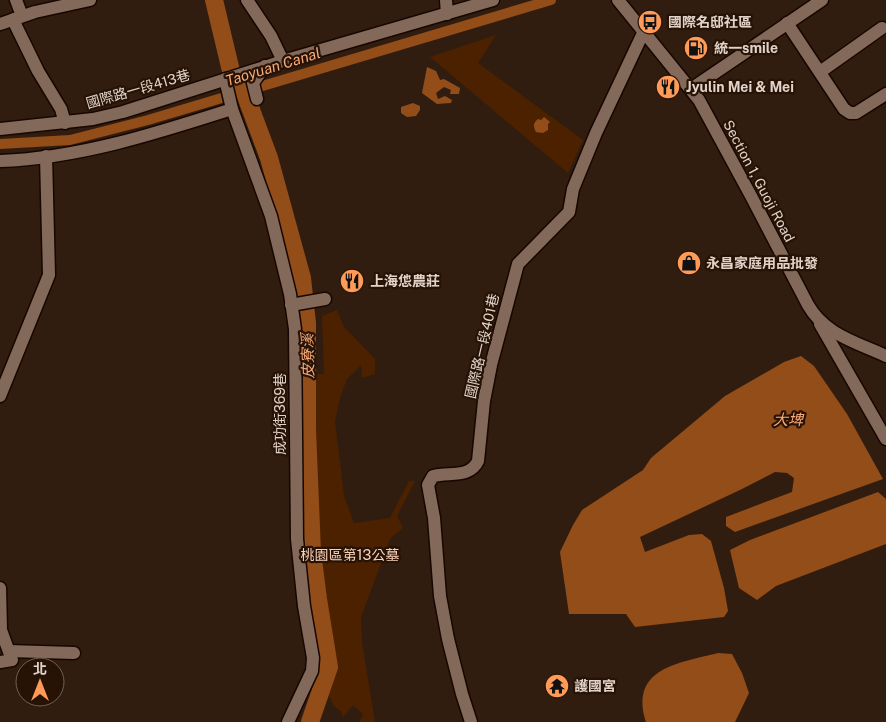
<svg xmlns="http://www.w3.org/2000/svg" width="886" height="722" viewBox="0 0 886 722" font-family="'Public Sans','Noto Sans TC',sans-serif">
	<rect width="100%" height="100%" fill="#311d0f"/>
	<g fill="#4b2100">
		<path d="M496,35L478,63L583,140L568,173L430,57Z"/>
		<path d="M337,310L344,327L375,359V374L362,378L361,365L347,379L340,398L335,421L344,496L354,523L390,518L409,481H415L397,516L403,528L390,539L361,617L362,642L375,722H360L363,714L353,705L343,717L341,711L334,706L329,696L334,665L316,549L312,394L313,374H324L322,316Z"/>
	</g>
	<g fill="#924d19">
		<path d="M427,67L436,71L440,80L444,79L460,88L459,94H450L451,90L444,87L436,93L438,99L445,96L452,100L451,103L437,104L422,93Z"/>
		<path d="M413,103L420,106V110L416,116L407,117L401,113V107Z"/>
		<path d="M544,117L550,122L548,124V130L543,133L536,132C533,126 533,123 538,119L541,120Z"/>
		<path d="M801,356L814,366L847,414L883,479L735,532L726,526V517L792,492L794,478L787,473L775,472L742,489L640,537L645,552L689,535L702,534L711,541L724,588L728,611L724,617L635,627L626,614H569L560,552L573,525L582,510L643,470L651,458L725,396L784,362Z"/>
		<path d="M878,492L886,499V544L776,586L757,600L739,588L730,550L750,540Z"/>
		<path d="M718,653L732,654L742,673L749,693L735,722H646C629,668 679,663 718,653Z"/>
	</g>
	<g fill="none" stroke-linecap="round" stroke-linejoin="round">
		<path stroke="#924d19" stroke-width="10" d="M0,144L70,140L148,120L551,0"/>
		<path stroke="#924d19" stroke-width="18" d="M214,0L231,71L244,91L269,158L302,278L307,323V429L312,552L318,599L329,667L310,722"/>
		<g stroke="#180600" stroke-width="15">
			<g id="minor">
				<path d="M16,0L22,16"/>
				<path d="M247,0L271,36L283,61"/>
				<path d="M446,0L447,14"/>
				<path d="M618,0L699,100L751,196L808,305C825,335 856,342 886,356"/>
				<path d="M14,19L16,26L38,71L61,109L65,123"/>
				<path d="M787,23L844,109L850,113H856L886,94"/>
				<path d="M0,24L35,12L90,0"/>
				<path d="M820,72L882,28"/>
				<path d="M225,79L232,109L271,216L290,294L295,329L297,539L304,606L313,658L312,671L288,722"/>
				<path d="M691,89L822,0"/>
				<path d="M257,99L253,83L265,66"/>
				<path d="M0,129L93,119L123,112L283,61L493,0"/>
				<path d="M0,161C80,158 157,133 232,109"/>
				<path d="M291,305L325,299"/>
				<path d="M820,324L886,439"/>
				<path d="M0,396L49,275L46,156"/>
				<path d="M0,588L1,630L12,660L0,662"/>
				<path d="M9,651L74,653"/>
				<path d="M471,722L462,694L448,639L440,596L434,518L428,485L433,476C450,472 470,478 478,461L484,401L491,365L518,264L569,212L573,189L596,133L644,31"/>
			</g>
		</g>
		<use href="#minor" stroke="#83695a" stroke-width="12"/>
	</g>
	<defs>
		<g id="bus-disc" transform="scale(1.25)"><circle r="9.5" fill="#fe9b58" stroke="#271306"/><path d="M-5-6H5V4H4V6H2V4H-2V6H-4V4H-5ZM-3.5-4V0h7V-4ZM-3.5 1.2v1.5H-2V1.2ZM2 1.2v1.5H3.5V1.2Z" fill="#111"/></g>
		<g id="fuel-disc" transform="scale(1.25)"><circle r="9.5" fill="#fe9b58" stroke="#271306"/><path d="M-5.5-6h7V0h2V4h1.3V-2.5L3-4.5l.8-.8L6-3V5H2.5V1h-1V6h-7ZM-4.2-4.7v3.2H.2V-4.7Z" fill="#111"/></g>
		<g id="restaurant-disc" transform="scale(1.25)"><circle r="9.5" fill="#fe9b58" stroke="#271306"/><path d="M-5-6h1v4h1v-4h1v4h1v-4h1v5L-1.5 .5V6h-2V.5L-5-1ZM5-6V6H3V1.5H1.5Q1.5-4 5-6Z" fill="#111"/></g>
		<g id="shop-disc" transform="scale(1.25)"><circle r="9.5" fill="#fe9b58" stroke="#271306"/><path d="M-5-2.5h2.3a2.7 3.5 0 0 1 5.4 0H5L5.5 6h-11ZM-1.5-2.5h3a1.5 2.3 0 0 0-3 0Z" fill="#111"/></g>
		<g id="temple-disc" transform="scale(1.25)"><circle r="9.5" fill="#fe9b58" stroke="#271306"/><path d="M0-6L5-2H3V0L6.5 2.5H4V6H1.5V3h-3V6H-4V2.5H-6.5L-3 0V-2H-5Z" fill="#111"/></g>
	</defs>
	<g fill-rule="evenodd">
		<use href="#bus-disc" x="650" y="22"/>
		<use href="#fuel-disc" x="696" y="48"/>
		<use href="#restaurant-disc" x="668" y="87"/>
		<use href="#shop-disc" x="689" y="263"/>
		<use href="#restaurant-disc" x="352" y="281"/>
		<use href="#temple-disc" x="557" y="686"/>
	</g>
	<g text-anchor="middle" stroke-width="4.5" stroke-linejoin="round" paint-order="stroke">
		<g font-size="14" font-weight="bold" fill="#e1d3ca" stroke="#271306" text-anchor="start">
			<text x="668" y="27">國際名邸社區</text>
			<text x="714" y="53">統一smile</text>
			<text x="686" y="92">Jyulin Mei &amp; Mei</text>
			<text x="706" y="268">永昌家庭用品批發</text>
			<text x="370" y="286">上海怹農莊</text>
			<text x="574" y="691">護國宮</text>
		</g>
		<g font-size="14" fill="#e1d3ca" stroke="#271306">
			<text transform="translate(138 89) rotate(-16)" y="5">國際路一段413巷</text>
			<text transform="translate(759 181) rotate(62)" y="5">Section 1, Guoji Road</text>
			<text transform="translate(482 346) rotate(-77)" y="5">國際路一段401巷</text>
			<text transform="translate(280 414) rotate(-90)" y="5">成功街369巷</text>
		</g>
		<g font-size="14" fill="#fbd2ba" stroke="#271306">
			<text x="350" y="560">桃園區第13公墓</text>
		</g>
		<g font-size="15" font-style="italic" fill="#f8aa78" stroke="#271306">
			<text transform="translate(273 67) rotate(-17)" y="5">Taoyuan Canal</text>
			<text transform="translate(308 356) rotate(-91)" y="5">皮寮溪</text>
			<text x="788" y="425">大埤</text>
		</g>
	</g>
	<g transform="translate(40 682)"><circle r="24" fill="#271306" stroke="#716054"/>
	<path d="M0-4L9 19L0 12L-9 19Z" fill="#fe9b58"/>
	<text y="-8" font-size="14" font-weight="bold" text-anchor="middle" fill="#e1d3ca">北</text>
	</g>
</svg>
